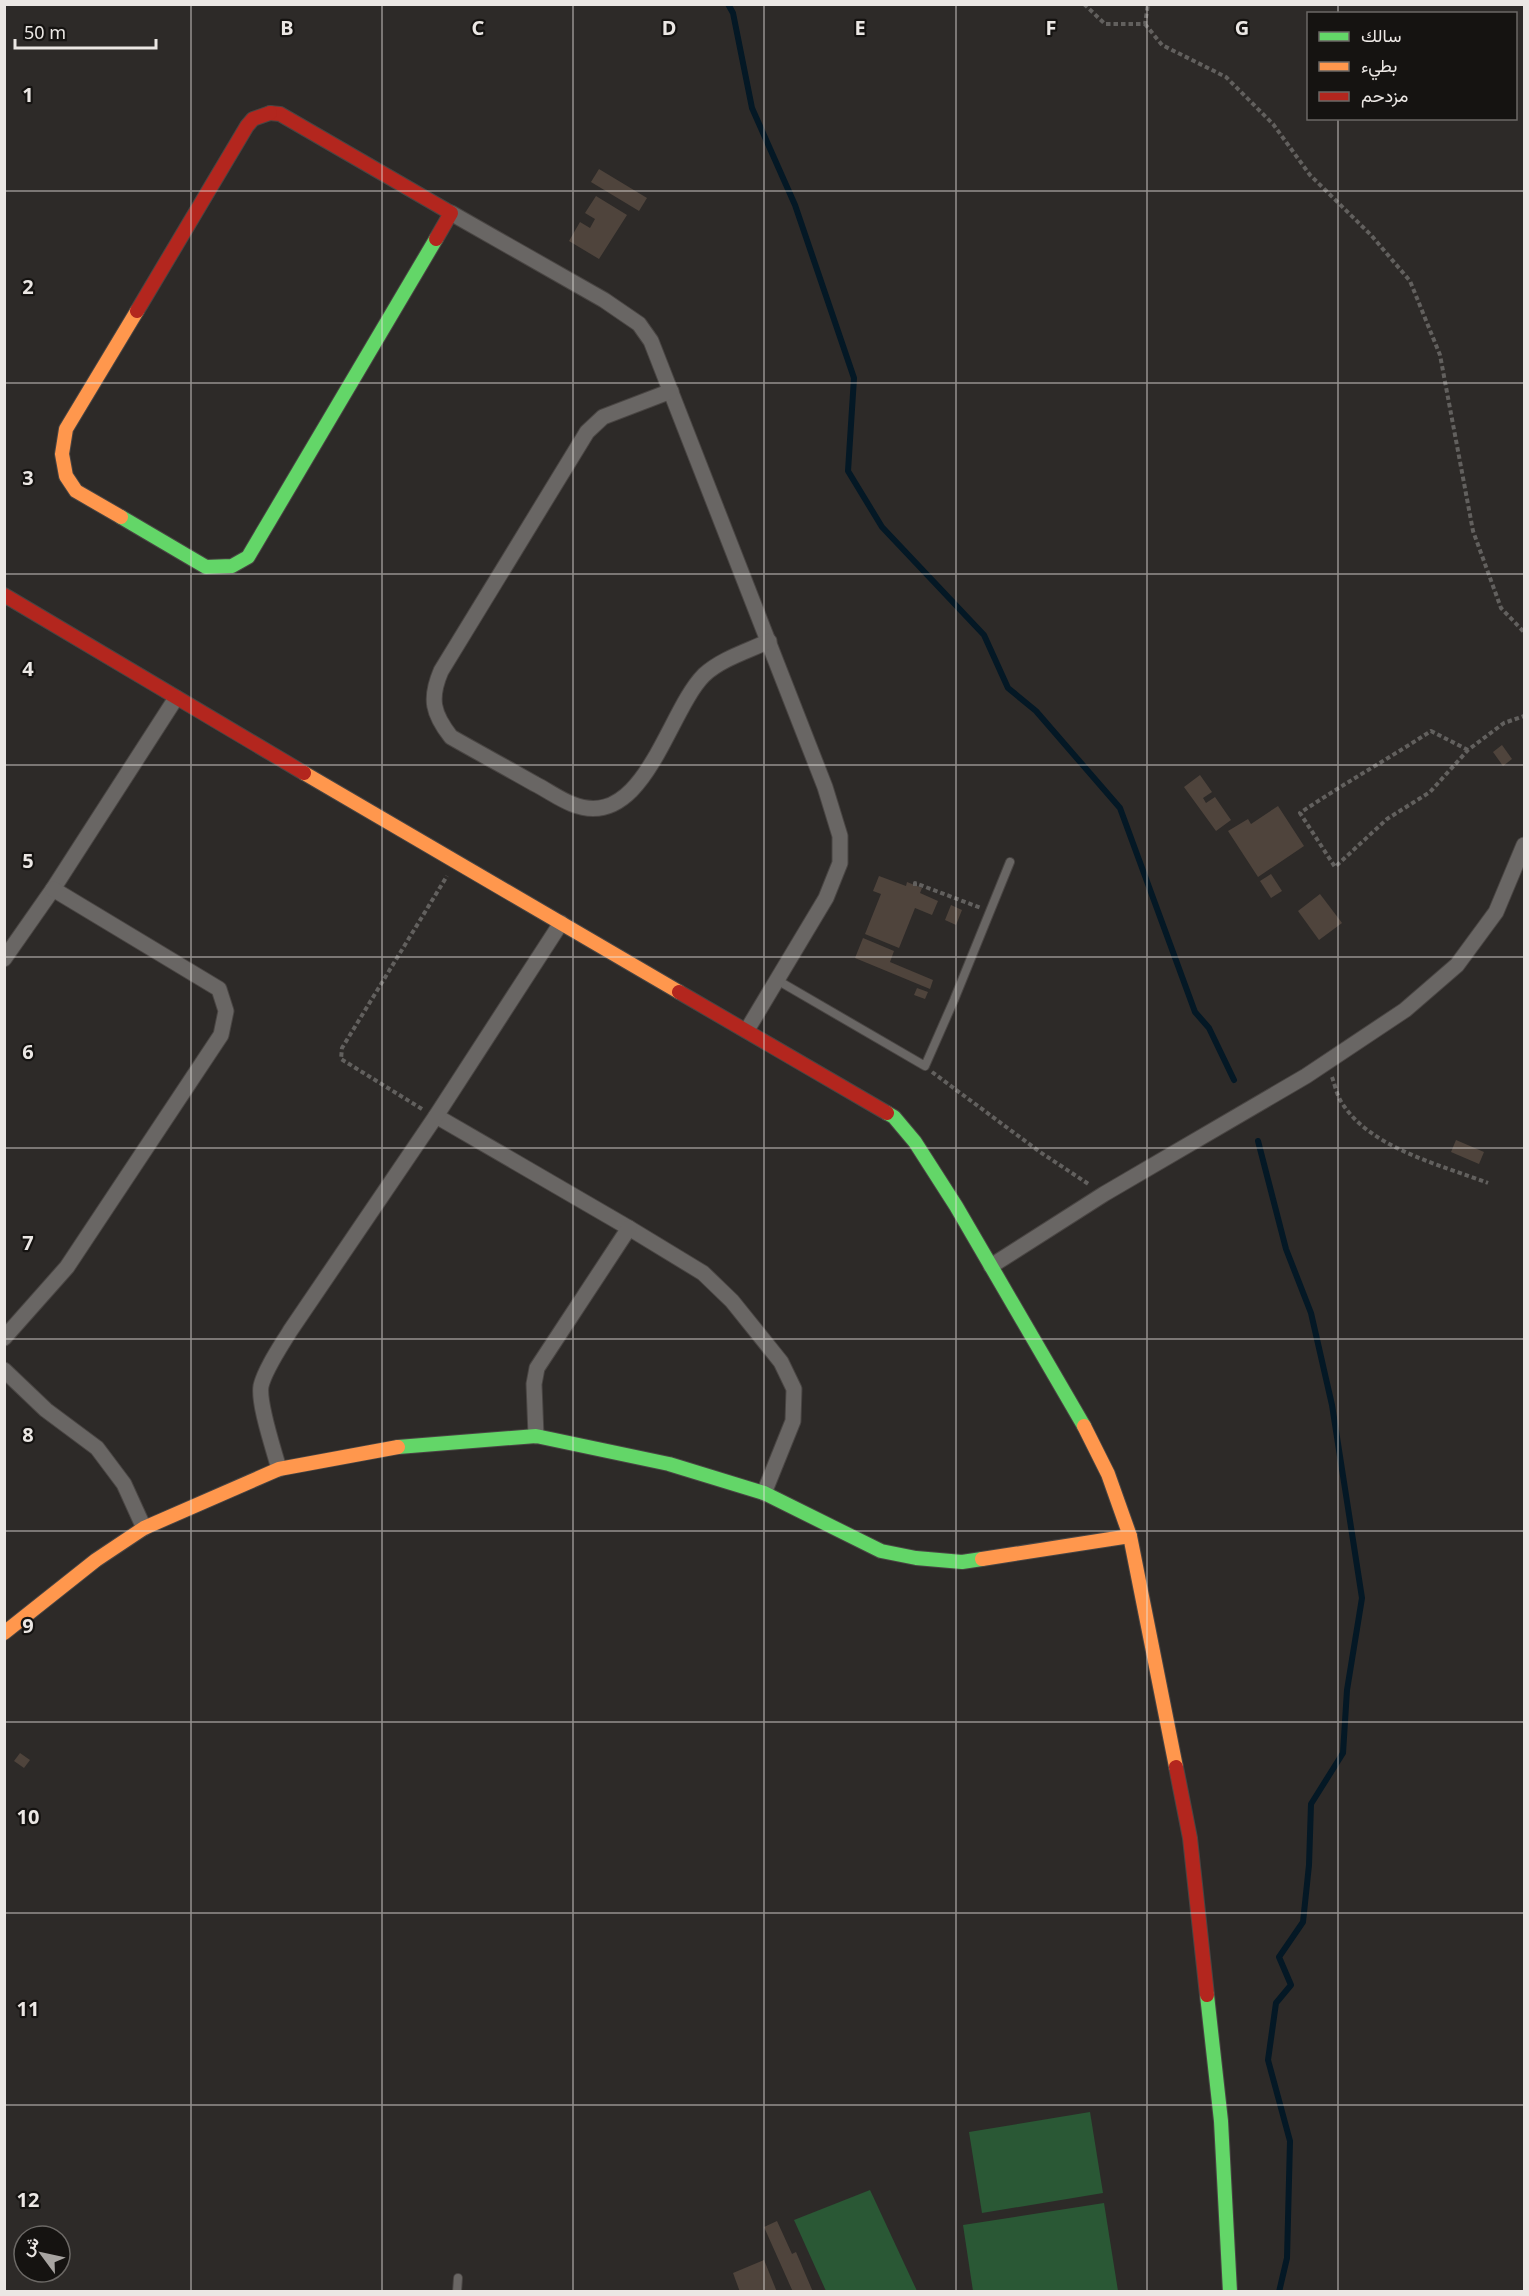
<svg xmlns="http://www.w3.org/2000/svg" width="1529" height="2296" viewBox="0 0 1529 2296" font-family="'Noto Sans',Vazirmatn,sans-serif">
	<rect width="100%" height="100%" fill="#2d2a28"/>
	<g fill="#2a5835">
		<path d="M1090,2112L1103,2193L982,2213L969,2132Z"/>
		<path d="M870,2190L917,2291H826L794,2220Z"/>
		<path d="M1104,2203L1118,2291H973L963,2225Z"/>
	</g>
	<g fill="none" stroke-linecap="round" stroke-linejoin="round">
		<g stroke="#041825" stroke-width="6">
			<path d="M728,4L733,13L752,108L795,205L854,378L848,471L882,527L984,635L1008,688L1036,711L1120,808L1195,1012L1209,1028L1234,1080"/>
			<path d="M1258,1141L1286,1249L1311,1313L1332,1405L1362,1598L1347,1690L1343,1753L1311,1804L1309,1865L1303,1922L1279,1957L1291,1985L1276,2003L1268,2060L1290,2141L1287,2258L1279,2292"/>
		</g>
	</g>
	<g fill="#4f443c">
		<path d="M599,169L647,198L639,211L591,182Z"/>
		<path d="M596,196L627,215L599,259L569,241L580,222L590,228L595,219L585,213Z"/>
		<path d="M1502,745L1512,759L1503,766L1493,752Z"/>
		<path d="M1200,775L1212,792L1203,798L1206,803L1215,797L1231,820L1216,831L1184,787Z"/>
		<path d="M1278,806L1304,846L1258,877L1228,831L1248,819L1251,824Z"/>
		<path d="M1271,874L1282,891L1271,898L1260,881Z"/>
		<path d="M879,876L906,886L907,882L922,888L920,893L938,901L932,915L915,908L899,948L865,934L881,894L873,891Z"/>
		<path d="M1320,894L1342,923L1319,940L1298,911Z"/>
		<path d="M951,905L962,910L956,925L945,920Z"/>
		<path d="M863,938L894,951L890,962L933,980L930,989L855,958Z"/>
		<path d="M917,988L928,992L925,999L914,995Z"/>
		<path d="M1456,1140L1484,1152L1479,1164L1451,1152Z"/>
		<path d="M20,1753L30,1760L24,1768L14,1761Z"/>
		<path d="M777,2221L792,2254L796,2252L813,2292H793L764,2227Z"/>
		<path d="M764,2260L777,2292H740L733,2273Z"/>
	</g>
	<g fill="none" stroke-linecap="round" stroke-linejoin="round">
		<g stroke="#494543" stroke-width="10">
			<g id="lane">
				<path d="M777,980L925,1066L954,1000L1010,862"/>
				<path d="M457,2292L458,2278"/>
			</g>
		</g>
		<g stroke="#494543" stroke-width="17">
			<g id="street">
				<path d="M451,213L604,300L639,324L651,341L825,787L840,836V863L826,898L747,1030"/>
				<path d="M671,391L603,417L587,432L441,671C429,699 433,714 451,737C479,753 507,768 535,784C547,790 559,799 572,804C644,833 667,712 704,675C721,659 748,651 769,641"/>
				<path d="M4,959L53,889L176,698"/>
				<path d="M436,1116L629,1228L703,1273L732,1301L781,1362L794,1389L793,1421L764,1493"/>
				<path d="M991,1266L1104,1194L1306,1076L1405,1010L1457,965L1496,912L1524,845"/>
				<path d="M4,1338L67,1267L221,1035L226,1011L219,989L53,889"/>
				<path d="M4,1370L46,1410L97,1448L124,1484L144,1528"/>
				<path d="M536,1436L534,1384L537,1368L629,1228"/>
				<path d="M279,1469C274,1450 258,1404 261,1386C265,1369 281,1346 290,1331L436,1116L561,923"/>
			</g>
		</g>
		<g stroke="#494543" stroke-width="16">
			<g id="fast">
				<path d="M121,517L206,567L232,566L248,557L436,239"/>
				<path d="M887,1113L894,1117L915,1142L956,1206L1084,1426"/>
				<path d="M398,1447L536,1436L669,1464L764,1493L881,1551L916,1558L962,1562L982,1559"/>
				<path d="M1207,1995L1221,2121L1230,2292"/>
			</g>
		</g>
		<g stroke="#494543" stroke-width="16">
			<g id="slow">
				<path d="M121,517L76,491L66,476L62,454L66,429L137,311"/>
				<path d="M304,773L679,992"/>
				<path d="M1084,1426L1108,1474L1130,1536L1176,1767"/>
				<path d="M982,1559L1130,1536"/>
				<path d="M4,1633L96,1560L144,1528L279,1469L398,1447"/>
			</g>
		</g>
		<g stroke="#494543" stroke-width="16">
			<g id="jam">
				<path d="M270,113L280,114L451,213L436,239"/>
				<path d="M137,311L247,126L253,119L270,113"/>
				<path d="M4,595L304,773"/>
				<path d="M679,992L887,1113"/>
				<path d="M1176,1767L1190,1838L1207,1995"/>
			</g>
		</g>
		<g stroke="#62605e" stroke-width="4" stroke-dasharray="4.5 3" stroke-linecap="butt">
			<path d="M1084,4L1105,24H1145L1148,4"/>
			<path d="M1145,24L1162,45L1226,77L1273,124L1310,175L1371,235L1410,281L1440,355L1473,531L1501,608L1524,632"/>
			<path d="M1468,750L1431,731C1388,759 1343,784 1300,813L1335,867L1387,819L1430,792L1468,750L1504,723L1524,716"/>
			<path d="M915,886V883L981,908"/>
			<path d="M932,1072L1040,1152L1090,1185"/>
			<path d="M1332,1077C1335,1085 1337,1096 1342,1103C1370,1148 1441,1165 1488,1183"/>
			<path d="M422,1109L341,1059L342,1048L447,876"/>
		</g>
		<use href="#lane" stroke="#696664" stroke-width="8"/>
		<use href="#street" stroke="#696664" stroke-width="15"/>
		<use href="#fast" stroke="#63d668" stroke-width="14"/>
		<use href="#slow" stroke="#ff974d" stroke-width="14"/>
		<use href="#jam" stroke="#b3261e" stroke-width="14"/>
	</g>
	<path fill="none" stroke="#ebe7e4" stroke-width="1.5" stroke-opacity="0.55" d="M191,4V2292M382,4V2292M573,4V2292M764,4V2292M956,4V2292M1147,4V2292M1338,4V14M1338,118V2292M4,191H1524M4,383H1524M4,574H1524M4,765H1524M4,957H1524M4,1148H1524M4,1339H1524M4,1531H1524M4,1722H1524M4,1913H1524M4,2105H1524"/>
	<g font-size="20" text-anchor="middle" font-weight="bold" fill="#ebe7e4" stroke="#151311" stroke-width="4.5" stroke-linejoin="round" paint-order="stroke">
		<text x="287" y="35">B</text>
		<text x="478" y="35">C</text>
		<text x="669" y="35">D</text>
		<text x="860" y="35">E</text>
		<text x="1051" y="35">F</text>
		<text x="1242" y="35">G</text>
		<text x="28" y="102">1</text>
		<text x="28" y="294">2</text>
		<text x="28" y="485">3</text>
		<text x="28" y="676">4</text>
		<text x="28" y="868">5</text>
		<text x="28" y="1059">6</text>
		<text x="28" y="1250">7</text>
		<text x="28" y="1442">8</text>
		<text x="28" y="1633">9</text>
		<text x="28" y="1824">10</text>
		<text x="28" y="2016">11</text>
		<text x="28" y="2207">12</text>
	</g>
	<rect width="1529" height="2296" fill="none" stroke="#ebe7e4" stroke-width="12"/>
	<rect x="1307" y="12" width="210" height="108" fill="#151311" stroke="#6b6865" stroke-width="1.5"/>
	<rect x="1319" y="32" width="30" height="9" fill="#63d668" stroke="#6b6865" stroke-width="1.5"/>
	<text x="1361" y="42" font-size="18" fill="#ebe7e4">سالك</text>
	<rect x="1319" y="62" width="30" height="9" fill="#ff974d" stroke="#6b6865" stroke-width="1.5"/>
	<text x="1361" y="72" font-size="18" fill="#ebe7e4">بطيء</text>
	<rect x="1319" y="92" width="30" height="9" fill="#b3261e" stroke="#6b6865" stroke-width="1.5"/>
	<text x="1361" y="102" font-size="18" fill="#ebe7e4">مزدحم</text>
	<g transform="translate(42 2254) rotate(303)"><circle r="28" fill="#151311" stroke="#6b6865" stroke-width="1.5"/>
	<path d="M0-4.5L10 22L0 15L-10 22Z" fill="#a8a5a2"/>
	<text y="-9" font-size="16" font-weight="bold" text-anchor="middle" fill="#ebe7e4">ش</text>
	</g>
	<path d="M15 39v9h141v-9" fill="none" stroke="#ebe7e4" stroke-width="3"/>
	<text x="24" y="39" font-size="18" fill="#ebe7e4" stroke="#151311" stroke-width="4.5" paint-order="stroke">50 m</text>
</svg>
